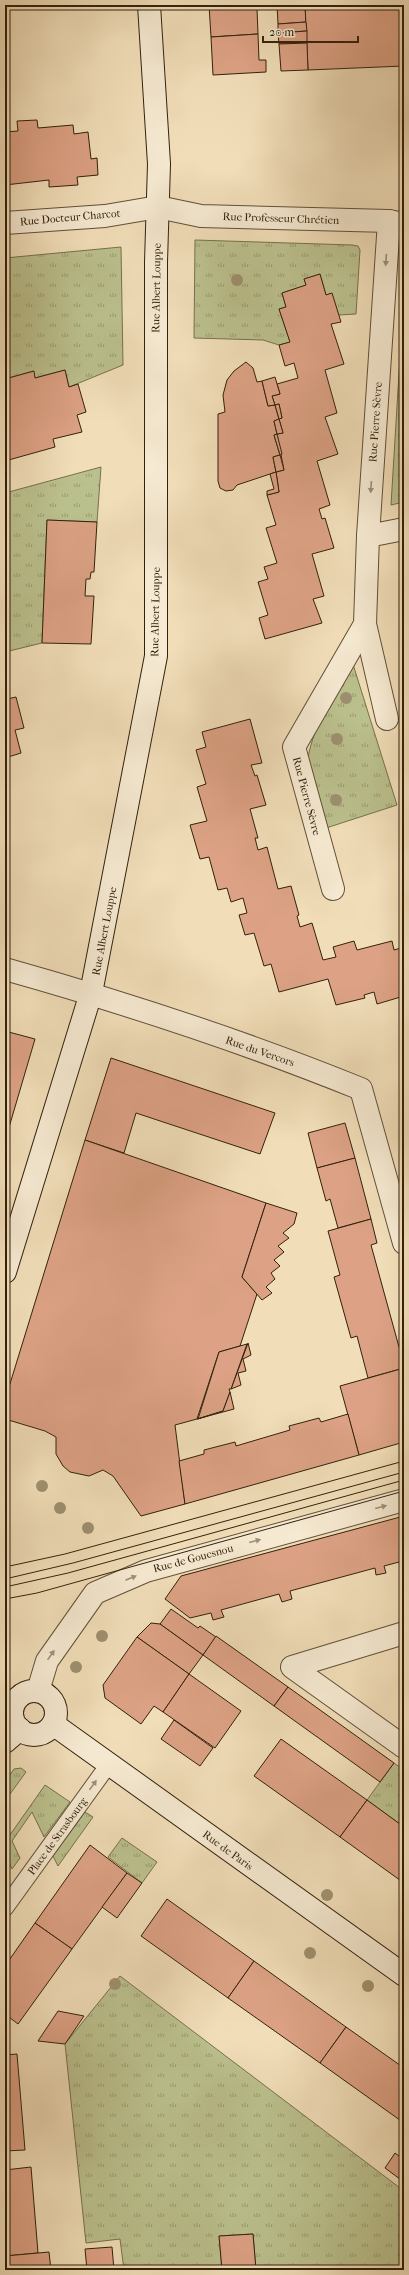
<svg xmlns="http://www.w3.org/2000/svg" width="409" height="2275" viewBox="0 0 409 2275" font-family="'IM FELL French Canon',serif">
	<defs>
		<pattern id="grass-tufts" width="24" height="20" patternUnits="userSpaceOnUse"><rect width="24" height="20" fill="#bbc18e"/><path d="M3 7l-1-3M5 7V3M7 7l1-3M15 17l-1-3M17 17v-4M19 17l1-3" fill="none" stroke="#999c72"/></pattern>
	</defs>
	<rect width="100%" height="100%" fill="#f1deb9"/>
	<filter id="stains"><feTurbulence type="fractalNoise" baseFrequency=".005" numOctaves="4"/><feColorMatrix values="0 0 0 0 .2 0 0 0 0 .09 0 0 0 0 .02 0 0 0 .5 -.17"/></filter>
	<radialGradient id="worn" r=".72"><stop offset=".6" stop-color="#630" stop-opacity="0"/><stop offset="1" stop-color="#630" stop-opacity=".3"/></radialGradient>
	<g fill="url(#grass-tufts)" stroke="#76714d">
		<path d="M195,240L352,245L358,246L360,250L356,314L339,315L326,295L320,274L304,279L306,285L282,293L286,307L279,309L290,342L279,345L263,340L194,338Z"/>
		<path d="M121,247L123,365L69,387L65,370L35,378L33,371L5,379V258Z"/>
		<path d="M404,291V502L391,505Z"/>
		<path d="M101,467L97,522L47,520L42,643L5,652V493Z"/>
		<path d="M352,661L397,805L323,829C318,810 311,791 308,772C303,743 337,686 352,661Z"/>
		<path d="M394,1763L404,1770V1827L367,1800Z"/>
		<path d="M21,1768L26,1772L5,1801V1782L14,1769Z"/>
		<path d="M45,1785L70,1802L44,1837L32,1812L12,1841L20,1858L12,1869L5,1854V1842Z"/>
		<path d="M85,1812L93,1817L58,1866L53,1856Z"/>
		<path d="M122,1838L157,1862L142,1883L108,1857Z"/>
		<path d="M120,1976L404,2191V2270H256L253,2234L219,2236L222,2270H124L120,2239L86,2243L65,2044Z"/>
	</g>
	<g fill="#dda285" stroke="#32210c">
		<path d="M209,5H262L263,9H257L258,34L211,37Z"/>
		<path d="M277,5H305L306,22L278,24Z"/>
		<path d="M305,5H404V66L308,70Z"/>
		<path d="M306,22L307,31L278,33V24Z"/>
		<path d="M307,31V43L279,44L278,33Z"/>
		<path d="M258,34L259,60H266V72L213,75L211,37Z"/>
		<path d="M307,43L308,70L281,71L279,44Z"/>
		<path d="M37,120L38,128L73,125L74,134L88,132L91,159L97,158L98,175L77,177L78,185L49,187V180L5,185V132L18,131L17,121Z"/>
		<path d="M320,274L326,295L332,293L341,322L331,324L344,364L325,370L337,413L325,417L338,454L317,461L330,505L319,509L322,519L325,518L334,548L312,554L324,596L313,599L322,623L265,639L259,618L268,615L258,582L268,579L264,567L277,563L266,528L276,525L267,495L279,492L276,472L284,470L277,434L283,433L279,419L282,418L279,404L275,405L272,396L280,394L277,384L298,378L294,363L285,366L279,345L290,342L279,309L286,307L282,293L306,285L304,279Z"/>
		<path d="M246,362L253,368L257,382L262,381L268,406L275,405L279,419L274,421L277,434L274,435L280,455L273,457L276,472L237,485L233,490L226,491L220,488L218,481V414L225,412L223,395L227,380L234,371Z"/>
		<path d="M65,370L69,387L78,384L86,412L77,415L82,432L53,439L55,447L5,461V379L34,371L35,378Z"/>
		<path d="M275,377L280,394L272,396L275,405L268,406L262,381Z"/>
		<path d="M279,404L282,418L279,419L275,405Z"/>
		<path d="M279,419L283,433L277,434L274,421Z"/>
		<path d="M277,434L282,454L280,455L274,435Z"/>
		<path d="M280,455L284,470L276,472L273,457Z"/>
		<path d="M276,472L279,492L267,495V491L274,489L270,474Z"/>
		<path d="M47,520L97,522L94,572H91L90,579H86L85,596H94L91,644L42,643Z"/>
		<path d="M5,693L7,699L16,697L24,728L15,730L21,753L5,758Z"/>
		<path d="M250,719L262,763L251,765L255,776L257,775L266,805L250,809L258,838H255L258,850L267,847L278,889L291,886L299,915L297,916L300,927L312,923L323,960L336,957L333,947L354,941L357,950L392,941L394,950L404,947V996L377,1004L374,992L364,995L365,998L336,1005L328,979L279,992L271,964L264,966L254,933L245,935L239,915L247,913L243,898L231,902L227,888L218,890L209,857L200,859L190,825L207,821L197,787L206,784L196,750L206,747L202,732Z"/>
		<path d="M5,1031L35,1039L5,1141Z"/>
		<path d="M111,1058L275,1113L260,1154L136,1113L124,1153L85,1140Z"/>
		<path d="M345,1123L355,1158L317,1168L308,1133Z"/>
		<path d="M85,1140L266,1203L242,1277L257,1294L240,1346L219,1352L197,1419L175,1425L185,1504L141,1516L113,1476L103,1470L89,1476L70,1472L63,1466L56,1454V1437L45,1431L5,1419V1400Z"/>
		<path d="M355,1158L371,1219L338,1228L330,1199L326,1201L317,1168Z"/>
		<path d="M266,1203L297,1213L294,1224L283,1233L289,1238L278,1246L284,1252L274,1260L280,1266L271,1273L275,1279L266,1287L272,1293L262,1300L242,1277Z"/>
		<path d="M371,1219L377,1243L371,1245L399,1347L404,1345V1368L368,1378L357,1336L351,1338L334,1277L340,1275L328,1231Z"/>
		<path d="M248,1343L251,1355L243,1359L246,1371L238,1373L241,1385L231,1389Z"/>
		<path d="M247,1344L231,1389H229L230,1392L223,1411L198,1419L219,1352Z"/>
		<path d="M404,1368V1442L359,1455L340,1386Z"/>
		<path d="M230,1392L234,1409L197,1419L223,1411Z"/>
		<path d="M348,1414L359,1455L185,1504L179,1461L204,1454V1450L235,1442L236,1446L290,1430L289,1426L319,1418L321,1422Z"/>
		<path d="M404,1516V1580L399,1562L384,1566L386,1573L376,1575L375,1568L290,1591L292,1599L282,1602L279,1594L221,1610L224,1617L213,1620L211,1613L190,1618L165,1599L181,1576Z"/>
		<path d="M171,1609L198,1628L200,1626L216,1637L203,1655L160,1624Z"/>
		<path d="M151,1623L160,1624L203,1655L189,1674L137,1637Z"/>
		<path d="M216,1636L288,1687L274,1706L203,1655Z"/>
		<path d="M137,1637L189,1674L163,1712L154,1706L141,1724L105,1698L103,1685Z"/>
		<path d="M189,1674L241,1711L215,1748L163,1712Z"/>
		<path d="M288,1687L394,1763L380,1782L274,1706Z"/>
		<path d="M174,1720L213,1748L200,1766L161,1739Z"/>
		<path d="M281,1739L367,1800L340,1837L254,1776Z"/>
		<path d="M367,1800L404,1827V1883L340,1837Z"/>
		<path d="M90,1845L127,1873L72,1949L35,1923Z"/>
		<path d="M127,1873L142,1883L117,1918L102,1907Z"/>
		<path d="M167,1899L254,1961L228,1998L141,1936Z"/>
		<path d="M35,1923L72,1949L18,2024L5,2014V1966Z"/>
		<path d="M254,1961L346,2027L320,2063L228,1998Z"/>
		<path d="M58,2011L84,2016L65,2044L38,2041Z"/>
		<path d="M346,2027L404,2068V2123L320,2063Z"/>
		<path d="M17,2054L25,2150L5,2151V2055Z"/>
		<path d="M395,2153L404,2160V2182L385,2168Z"/>
		<path d="M31,2167L38,2253L5,2256V2170Z"/>
		<path d="M253,2234L256,2270H222L219,2236Z"/>
		<path d="M112,2247L114,2270H87L85,2249Z"/>
		<path d="M49,2252L51,2270H5V2256Z"/>
	</g>
	<g fill="none" stroke-linecap="round" stroke-linejoin="round">
		<g stroke="#625037" stroke-width="18">
			<path id="service" d="M5,1908L109,1764"/>
		</g>
		<g stroke="#625037" stroke-width="24">
			<g id="minor">
				<path d="M5,223L105,216L158,207L201,216L389,221L404,224"/>
				<path d="M368,536L404,529"/>
				<path d="M365,624L387,719"/>
				<path d="M333,889L294,747L365,624L368,536L389,221"/>
				<path d="M5,969C126,1003 245,1042 361,1089L404,1243"/>
				<path d="M404,1633L292,1667L404,1747"/>
			</g>
		</g>
		<g stroke="#625037" stroke-width="24">
			<path id="tertiary" d="M38,1691L47,1661L95,1593L146,1571L404,1500"/>
		</g>
		<g stroke="#32210c" stroke-width="24">
			<g id="secondary">
				<path d="M5,1272L91,993L156,656V262L159,164L149,5"/>
				<circle cx="34" cy="1713" r="22"/>
				<path d="M53,1724L404,1975"/>
				<path d="M5,1742L20,1729"/>
			</g>
		</g>
		<use href="#service" stroke="#f6ead2" stroke-width="16"/>
		<use href="#minor" stroke="#f6ead2" stroke-width="22"/>
		<use href="#tertiary" stroke="#f6ead2" stroke-width="22"/>
		<use href="#secondary" stroke="#f6ead2" stroke-width="22"/>
		<g stroke="#32210c" stroke-width="1">
			<path d="M5,1567L65,1554L404,1461"/>
			<path d="M5,1579L73,1563L404,1472"/>
			<path d="M5,1587L68,1573L404,1480"/>
			<path d="M5,1599L37,1593L404,1491"/>
		</g>
	</g>
	<g fill="#9e906f">
		<circle cx="237" cy="280" r="6"/>
		<circle cx="346" cy="698" r="6"/>
		<circle cx="337" cy="739" r="6"/>
		<circle cx="336" cy="800" r="6"/>
		<circle cx="42" cy="1486" r="6"/>
		<circle cx="60" cy="1508" r="6"/>
		<circle cx="88" cy="1528" r="6"/>
		<circle cx="102" cy="1636" r="6"/>
		<circle cx="76" cy="1667" r="6"/>
		<circle cx="327" cy="1895" r="6"/>
		<circle cx="310" cy="1953" r="6"/>
		<circle cx="115" cy="1984" r="6"/>
		<circle cx="368" cy="1986" r="6"/>
	</g>
	<defs><path id="oneway-solid" d="M-6-.8H1V-3.2L6.5 0L1 3.2V.8H-6Z"/></defs>
	<g fill="#9e9079">
		<use href="#oneway-solid" transform="translate(386 260) rotate(94)"/>
		<use href="#oneway-solid" transform="translate(371 487) rotate(94)"/>
		<use href="#oneway-solid" transform="translate(381 1507) rotate(-15)"/>
		<use href="#oneway-solid" transform="translate(255 1541) rotate(-15)"/>
		<use href="#oneway-solid" transform="translate(131 1578) rotate(-23)"/>
		<use href="#oneway-solid" transform="translate(51 1655) rotate(-55)"/>
		<use href="#oneway-solid" transform="translate(93 1785) rotate(-54)"/>
	</g>
	<g text-anchor="middle" stroke-width="3" stroke-linejoin="round" paint-order="stroke">
		<g font-size="11" fill="#32210c" stroke="#f6ead2">
			<text transform="translate(70 217) rotate(-5)" y="4">Rue Docteur Charcot</text>
			<text transform="translate(281 218) rotate(2)" y="4">Rue Professeur Chrétien</text>
			<text transform="translate(156 288) rotate(-89)" y="4">Rue Albert Louppe</text>
			<text transform="translate(375 422) rotate(-86)" y="4">Rue Pierre Sèvre</text>
			<text transform="translate(155 612) rotate(-89)" y="4">Rue Albert Louppe</text>
			<text transform="translate(307 796) rotate(75)" y="4">Rue Pierre Sèvre</text>
			<text transform="translate(104 931) rotate(-79)" y="4">Rue Albert Louppe</text>
			<text transform="translate(260 1051) rotate(19)" y="4">Rue du Vercors</text>
			<text transform="translate(193 1558) rotate(-15)" y="4">Rue de Gouesnou</text>
			<text transform="translate(57 1836) rotate(-54)" y="4">Place de Strasbourg</text>
			<text transform="translate(228 1850) rotate(36)" y="4">Rue de Paris</text>
		</g>
	</g>
	<rect width="409" height="2275" fill="none" stroke="#f1deb9" stroke-width="20"/>
	<rect x="6" y="6" width="397" height="2263" fill="none" stroke="#32210c" stroke-width="2"/>
	<rect x="10" y="10" width="389" height="2255" fill="none" stroke="#32210c"/>
	<path d="M263 36v6h95v-6" fill="none" stroke="#32210c" stroke-width="2"/>
	<text x="269" y="36" font-size="12" fill="#32210c" stroke="#f6ead2" stroke-width="3" paint-order="stroke">20 m</text>
	<rect width="100%" height="100%" filter="url(#stains)"/>
	<rect width="100%" height="100%" fill="url(#worn)"/>
</svg>
